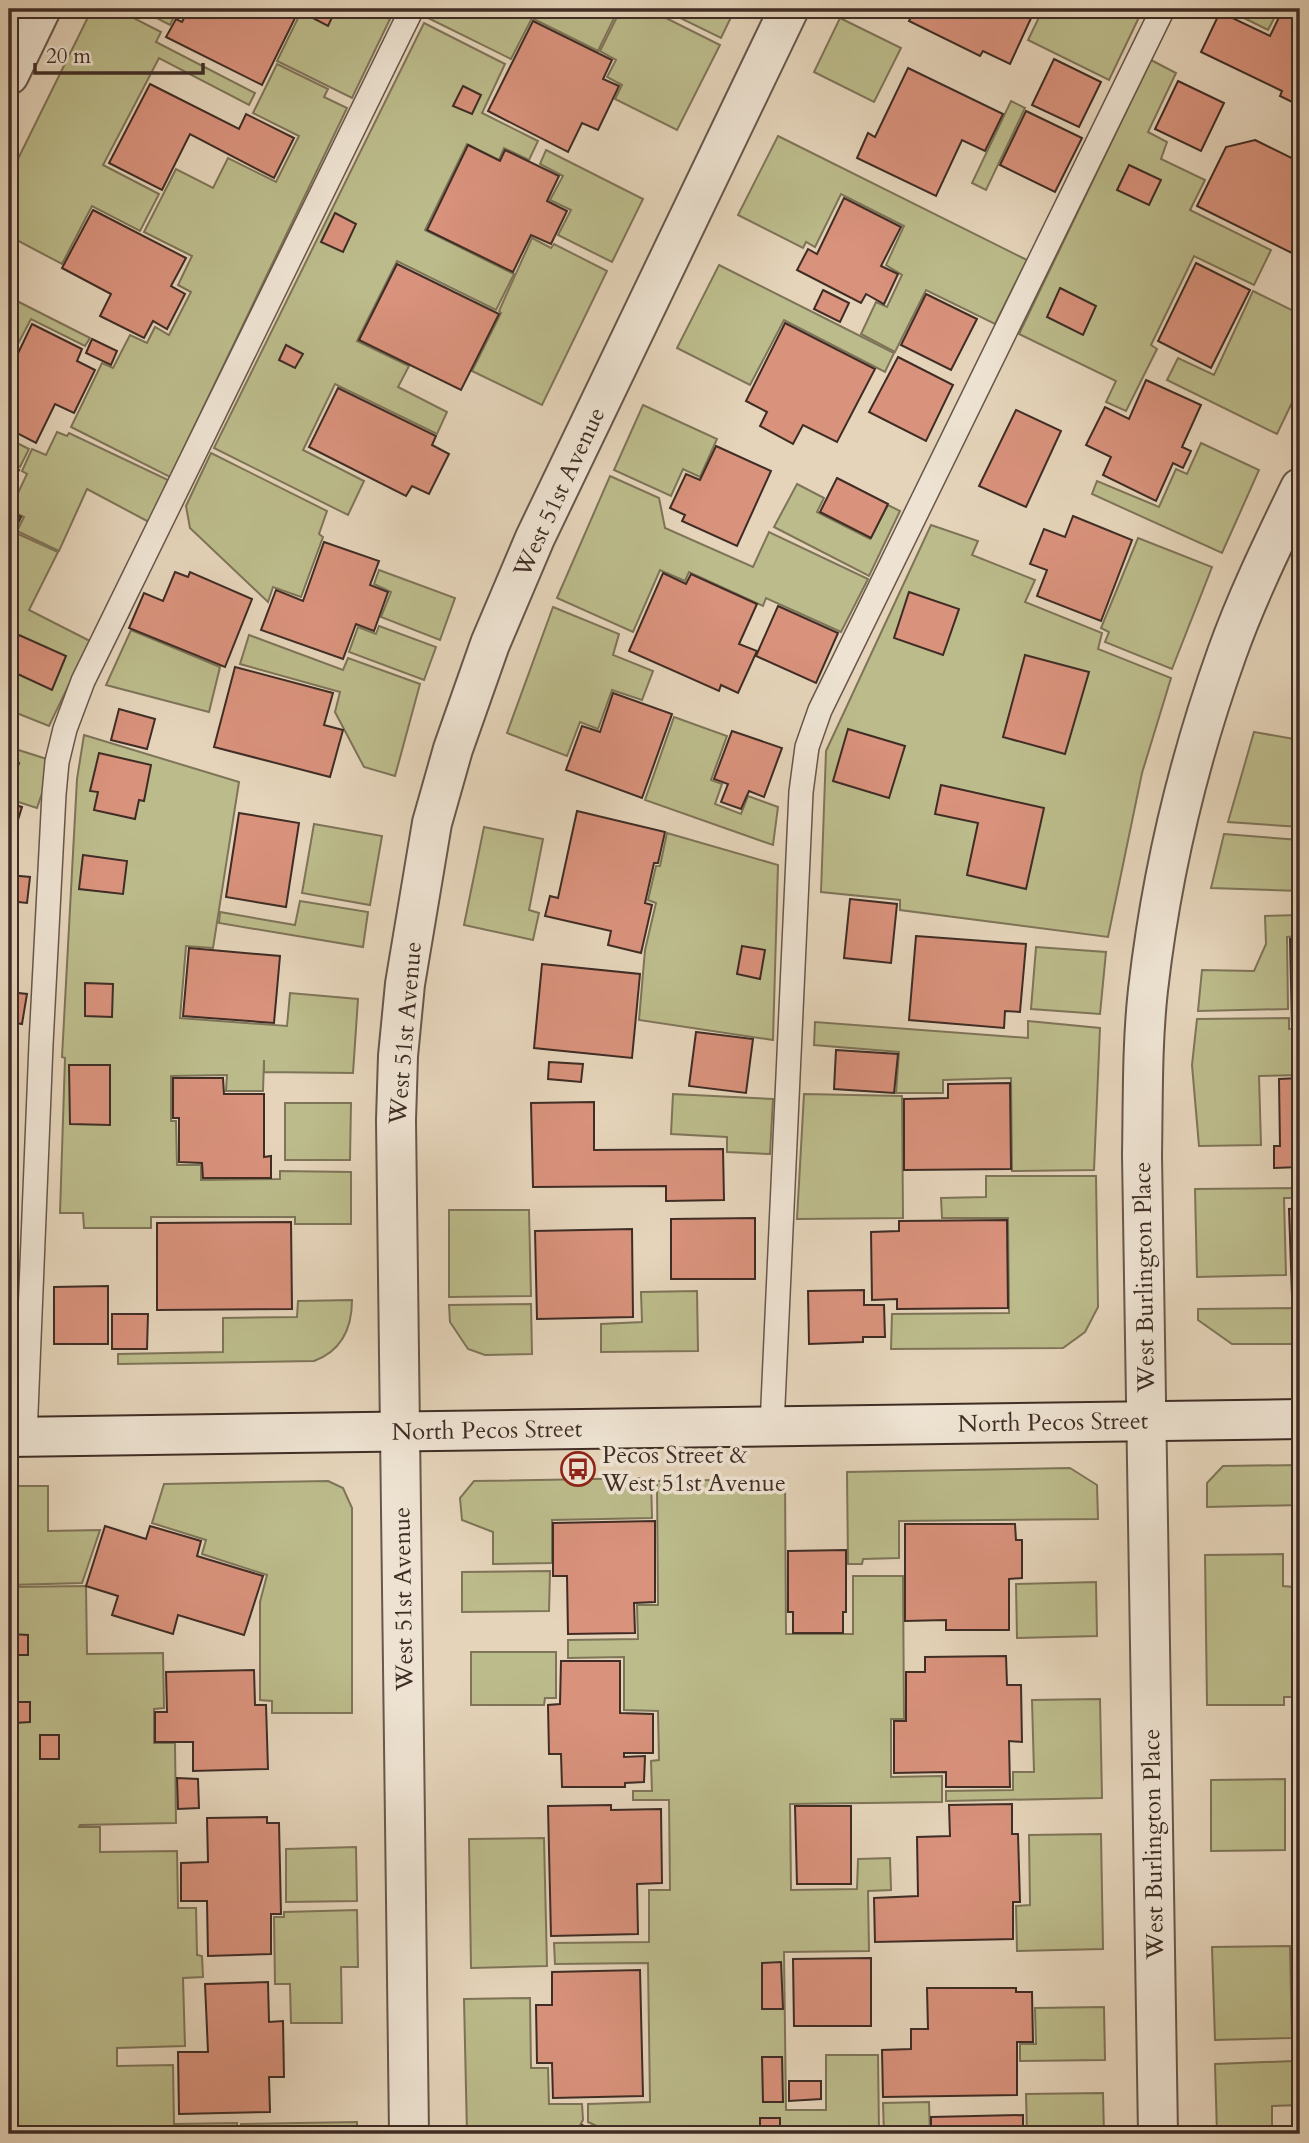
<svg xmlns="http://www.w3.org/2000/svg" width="1309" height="2143" viewBox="0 0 1309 2143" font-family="Cardo,serif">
	<rect width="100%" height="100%" fill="#e5d4ba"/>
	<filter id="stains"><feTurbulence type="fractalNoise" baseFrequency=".00286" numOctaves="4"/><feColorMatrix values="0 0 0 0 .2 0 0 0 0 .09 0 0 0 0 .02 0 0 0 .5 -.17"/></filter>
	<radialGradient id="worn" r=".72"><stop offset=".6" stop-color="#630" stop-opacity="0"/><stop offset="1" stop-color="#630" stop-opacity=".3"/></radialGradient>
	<g fill="#bcbb8b" stroke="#7e7458" stroke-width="2">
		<path d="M92,9H116L161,32L156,42L255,93L249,105L159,58L103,165L159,194L140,231L92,206L62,264L9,236V177Z"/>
		<path d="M139,9H185L180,17L175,15L170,25Z"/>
		<path d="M301,9H381L378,14L390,19L352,98L277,61L302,10Z"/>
		<path d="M430,9H616L618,10L598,51L532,18L511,59L426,17Z"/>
		<path d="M621,9H648L720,45L677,130L615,99L622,85L607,77L616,60L600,51Z"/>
		<path d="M662,9H735L721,38Z"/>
		<path d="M1043,9H1143L1109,80L1028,40Z"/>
		<path d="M1244,9H1279L1268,30L1240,16Z"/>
		<path d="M840,18L901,48L874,102L814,72Z"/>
		<path d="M424,23L505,64L482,113L538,141L529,160L504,148L499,160L467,144L425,230L514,274L496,310L397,261L357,341L409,366L398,387L447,412L437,434L335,384L303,450L364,481L348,515L214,448Z"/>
		<path d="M1151,60L1176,73L1148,132L1167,142L1161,159L1205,180L1190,210L1271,250L1254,285L1194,256L1151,345L1157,349L1126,411L1106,402L1116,381L1019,334Z"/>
		<path d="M277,64L328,89L324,97L347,108L170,477L71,427L102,363L113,368L130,335L147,343L155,327L169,335L191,292L178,285L192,256L144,232L176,169L213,188L228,158L276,182L299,136L253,113Z"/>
		<path d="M1011,101L1025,108L986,190L972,183Z"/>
		<path d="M778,136L1027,260L995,324L926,290L895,352L861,334L876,302L887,307L902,275L886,265L904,226L841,194L815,247L806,242L803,248L738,215Z"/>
		<path d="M546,150L643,199L612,262L558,235L571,210L550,200L563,176L540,164Z"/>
		<path d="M532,238L551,248L554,244L607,271L542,405L472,371L501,313L499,311Z"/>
		<path d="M719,265L894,353L885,372L784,320L750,385L677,348Z"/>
		<path d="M1253,291L1300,314V386L1277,434L1167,380L1178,358L1214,375Z"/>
		<path d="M9,297L90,338L85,346L31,319L9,361Z"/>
		<path d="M643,405L717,439L700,477L683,469L671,496L614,470Z"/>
		<path d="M57,432L67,436L69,433L168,480L149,522L87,489L59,551L17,531L24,517L10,510L27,474L22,471L32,449L46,455Z"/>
		<path d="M9,439L29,449L20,467L9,461Z"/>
		<path d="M1201,443L1259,470L1222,553L1092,494L1097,481L1159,507L1176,469L1187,474Z"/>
		<path d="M211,453L327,511L319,534L323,537L301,597L273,587L268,602L190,528L186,506Z"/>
		<path d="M610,476L659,498L665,528L753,567L769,532L868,579L841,632L766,598L763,606L689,572L685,581L660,570L633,632L557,598Z"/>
		<path d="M797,484L824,498L817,512L870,539L888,505L900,511L869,576L774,527Z"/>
		<path d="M931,525L978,541L972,555L1035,580L1025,602L1102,633L1098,649L1171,678L1142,773L1108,937L900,910V900L821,892L826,751Z"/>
		<path d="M16,533L58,552L29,610L90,641L49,726L9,710V549Z"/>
		<path d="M1138,538L1212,567L1172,669L1105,642L1109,632L1101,628Z"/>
		<path d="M379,570L455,598L440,640L381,617L391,592L374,584Z"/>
		<path d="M553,607L619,634L613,655L653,671L642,700L612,690L598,729L580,722L567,756L507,733Z"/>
		<path d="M379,626L436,647L424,680L349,652L358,627L376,634Z"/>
		<path d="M131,630L220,667L209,712L106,685Z"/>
		<path d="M249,635L343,670L348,658L420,684L395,776L364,767L335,712L340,692L240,664Z"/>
		<path d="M674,717L727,736L711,780L722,784L715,804L741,814L748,796L778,807L773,845L645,800Z"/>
		<path d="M1254,732L1300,740V827L1228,822Z"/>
		<path d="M84,735L239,782L213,948L186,946L180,1018L287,1026L290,993L358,999L353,1073L264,1072V1060L263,1091H226L227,1075L171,1076V1121H176L177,1165H201V1180L280,1179V1171L351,1172V1224H295V1217H151V1228H84L83,1213H60L65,1058L62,1057L77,779Z"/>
		<path d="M9,747L53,761L37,808L9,799Z"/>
		<path d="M314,824L382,836L370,905L302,893Z"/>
		<path d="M484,827L543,839L529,910L539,913L533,940L464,925Z"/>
		<path d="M667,833L778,865L773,1040L639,1020L645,950L656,903L648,900L656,866H660Z"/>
		<path d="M1224,834L1300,840V891L1211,888Z"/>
		<path d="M300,901L368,912L363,947L219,923L220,912L295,925Z"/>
		<path d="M1300,915V936L1287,937L1288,1009L1198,1011L1202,970L1254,971L1266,944L1265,916Z"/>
		<path d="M1036,947L1106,952L1100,1014L1031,1009Z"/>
		<path d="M1289,1018V1029L1300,1028V1075L1259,1076L1261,1145L1199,1146L1192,1065L1197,1019Z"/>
		<path d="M1028,1021L1100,1028L1094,1170L1012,1171L1011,1078L943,1080V1093H896L899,1052L814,1045L815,1022L1028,1038Z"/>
		<path d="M673,1094L773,1099L770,1154L727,1152V1137L671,1134Z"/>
		<path d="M804,1094L902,1096L903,1218L797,1219Z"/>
		<path d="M285,1103H351L350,1160H285Z"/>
		<path d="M986,1176H1096L1098,1307L1085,1332L1063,1348L891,1349L892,1314L1009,1313L1008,1218H942L941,1198L986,1197Z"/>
		<path d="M1300,1188V1198H1284L1286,1275L1197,1277L1195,1189Z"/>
		<path d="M449,1210H529L531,1296L449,1297Z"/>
		<path d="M697,1291L698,1351L601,1352V1324L642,1322L641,1292Z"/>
		<path d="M352,1300C352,1328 341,1351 314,1361L118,1364V1354L223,1352V1318L297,1317L298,1301Z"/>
		<path d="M531,1304L532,1354L485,1355L468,1349L450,1322L449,1305Z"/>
		<path d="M1300,1308V1344H1232L1198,1320V1309Z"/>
		<path d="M1300,1465V1505L1207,1507V1483L1223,1466Z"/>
		<path d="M1070,1468L1097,1485L1098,1519L899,1521V1558L863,1559L862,1564H848L847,1472Z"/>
		<path d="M651,1478L652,1518L552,1520V1563L493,1564V1532L462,1520L460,1498L474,1481Z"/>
		<path d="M785,1479L786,1634H853V1576H903L904,1719H891V1777L942,1776V1802L790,1804L791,1890L857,1889L858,1859L890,1858L891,1890L868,1891L869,1951L784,1952L786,2110H826V2055H878L879,2134H654L645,2129L642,2134H614L588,2122V2104L650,2102L648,1963L555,1964L554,1943L649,1942V1890H670L669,1800H633V1791H652L651,1761L659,1760L658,1711L624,1710V1657L568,1658V1640L638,1639L637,1605H658L657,1481Z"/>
		<path d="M328,1481L343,1488L352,1508V1713H272V1701L260,1700V1602L267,1575L202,1554L206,1540L152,1523L164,1484Z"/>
		<path d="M9,1486H48V1531L100,1530L82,1583L9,1585Z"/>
		<path d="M1283,1554V1586L1294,1587V1627H1300V1663L1295,1664L1296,1697H1284V1705H1207L1205,1555Z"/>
		<path d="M550,1571L549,1611L462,1612V1572Z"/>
		<path d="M1096,1582L1097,1636L1017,1638L1016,1584Z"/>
		<path d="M86,1586L87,1654L163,1653L164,1708L154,1709V1743H175L176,1823L80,1825L79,1827H100V1852L177,1851L178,1908H196L197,1955L202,1956L203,1977L183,1978L185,2046L117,2048V2066L173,2065L174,2124L237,2123V2134H9V1587Z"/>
		<path d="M471,1652H556V1698H545L544,1705H471Z"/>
		<path d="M1100,1699L1102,1798L946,1801V1791L1013,1790V1772H1034L1032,1700Z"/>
		<path d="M1285,1779V1850L1211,1851V1780Z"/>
		<path d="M1101,1834L1103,1949L1017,1951L1016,1906L1030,1905L1029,1835Z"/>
		<path d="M544,1838L547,1966L471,1968L469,1839Z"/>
		<path d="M356,1847L357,1901L286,1902V1849Z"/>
		<path d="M357,1910L358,1967H341L342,2023H291L290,1984H275L274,1917H284V1912Z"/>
		<path d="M1290,1946L1292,2038L1215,2040L1212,1947Z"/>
		<path d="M530,1998L531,2068H548L549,2104H582L583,2120L575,2134H467L464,1999Z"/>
		<path d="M1104,2007L1105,2060L1020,2061V2044H1036L1035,2008Z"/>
		<path d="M1294,2061V2072H1300V2105L1272,2106V2134H1217L1215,2064Z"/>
		<path d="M1103,2093L1104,2134H1027L1026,2094Z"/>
		<path d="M929,2102L930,2134H884L883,2103Z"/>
		<path d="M357,2122V2134H241V2124Z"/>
	</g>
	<g fill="#d9927c" stroke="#3f2d25" stroke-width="2">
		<path d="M189,9H298L299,10L262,85L166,37L176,19L182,22Z"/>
		<path d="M312,9H336L328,26L309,16Z"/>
		<path d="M915,9H1017L1032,16L1010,64L983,51L980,56L909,21Z"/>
		<path d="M1283,9H1300V106L1280,96L1282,91L1201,52L1220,12L1270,36Z"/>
		<path d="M533,21L612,60L603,79L619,86L598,130L582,123L568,152L488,111Z"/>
		<path d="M1054,59L1101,82L1079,127L1032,105Z"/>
		<path d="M908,68L1003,114L985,151L962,140L936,196L857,158L868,133L875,137Z"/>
		<path d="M1178,81L1224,103L1201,151L1155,129Z"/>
		<path d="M150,84L239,129L246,114L294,138L274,178L190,134L162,190L109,163Z"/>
		<path d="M463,86L481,95L472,114L453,106Z"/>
		<path d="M1026,111L1082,138L1055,192L1000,165Z"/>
		<path d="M1255,140L1300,162V257L1197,206L1226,147Z"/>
		<path d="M468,145L500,161L505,150L559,176L547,201L567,211L551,244L531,235L513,272L427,230Z"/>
		<path d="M1129,165L1161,180L1149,205L1117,190Z"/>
		<path d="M844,198L901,227L881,266L898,274L884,304L866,294L861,303L797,270L808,249L817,254Z"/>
		<path d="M93,210L186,258L171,286L185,294L167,329L153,321L144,338L100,316L111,294L62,268Z"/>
		<path d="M335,213L356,224L343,252L321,242Z"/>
		<path d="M1196,263L1250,290L1211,368L1158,341Z"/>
		<path d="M397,264L499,314L461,390L359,340Z"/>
		<path d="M1060,288L1096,306L1083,335L1047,317Z"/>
		<path d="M823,290L849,303L840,322L814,309Z"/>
		<path d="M926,294L977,319L951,370L901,345Z"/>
		<path d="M785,323L875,369L837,442L803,425L793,444L760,426L767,412L746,401Z"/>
		<path d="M32,324L82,349L77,361L95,370L74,413L55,404L36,443L9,429V372Z"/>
		<path d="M92,339L117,351L111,365L86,353Z"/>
		<path d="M286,345L303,354L295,368L279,360Z"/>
		<path d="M898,357L953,385L926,441L869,412Z"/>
		<path d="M1146,380L1201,405L1182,447L1191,451L1183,468L1173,463L1156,501L1103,475L1111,457L1086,445L1105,407L1129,419Z"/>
		<path d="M338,388L436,436L432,445L449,454L429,494L412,486L406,496L309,447Z"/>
		<path d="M1016,410L1061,431L1026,507L979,486Z"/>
		<path d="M716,446L771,471L737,546L682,521L685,515L670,508L686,474L700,480Z"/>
		<path d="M9,465L19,470L9,491Z"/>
		<path d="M837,478L888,504L871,538L820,512Z"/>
		<path d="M9,511L21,517L9,544Z"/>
		<path d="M1073,516L1132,540L1101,621L1037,596L1047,570L1030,564L1044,529L1065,537Z"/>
		<path d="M324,542L379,561L370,585L388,592L374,631L356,624L343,659L261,630L276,590L303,601Z"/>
		<path d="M175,572L188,577L190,572L252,599L225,667L129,628L144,593L163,601Z"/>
		<path d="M663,573L686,584L691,574L757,604L739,644L757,651L738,693L721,685L719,691L629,651Z"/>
		<path d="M909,592L959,609L943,655L894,638Z"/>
		<path d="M778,606L838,633L816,683L756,656Z"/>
		<path d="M19,635L66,656L52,690L9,670V657Z"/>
		<path d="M1025,655L1089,672L1065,754L1003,737Z"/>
		<path d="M235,667L333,693L324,725L343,730L330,777L214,747Z"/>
		<path d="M613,693L672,714L642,798L566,770L582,726L600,732Z"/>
		<path d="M119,709L155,719L147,749L111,740Z"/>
		<path d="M848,729L905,746L889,798L833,781Z"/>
		<path d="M732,731L782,748L764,797L749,791L741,809L721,802L728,784L714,779Z"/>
		<path d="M99,753L151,765L144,801L139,800L135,819L94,810L98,792L90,791Z"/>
		<path d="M9,759L19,763L13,781L9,779Z"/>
		<path d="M941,785L1044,808L1026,889L967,875L978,823L935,814Z"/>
		<path d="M9,803L22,807L9,849Z"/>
		<path d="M577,811L665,832L658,863H654L645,903L652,905L641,953L608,945L611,931L545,916L550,896L558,898Z"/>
		<path d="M239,813L299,823L286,907L226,897Z"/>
		<path d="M83,855L127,861L123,894L79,889Z"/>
		<path d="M9,875L30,877L27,903L9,901Z"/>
		<path d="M850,899L897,904L891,963L844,958Z"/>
		<path d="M916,936L1026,944L1020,1012L1005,1011L1004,1028L909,1020Z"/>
		<path d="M1290,939H1300V1026H1292Z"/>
		<path d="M742,946L765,950L760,979L737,974Z"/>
		<path d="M189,948L280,956L274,1023L183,1016Z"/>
		<path d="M542,964L640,974L632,1058L534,1048Z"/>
		<path d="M85,983L113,984L112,1017L85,1016Z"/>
		<path d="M9,992L27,994L22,1024L9,1022Z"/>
		<path d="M696,1032L753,1039L746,1093L689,1086Z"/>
		<path d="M836,1050L898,1054L894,1093L834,1089Z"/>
		<path d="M549,1062L583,1064L581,1082L548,1079Z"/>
		<path d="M69,1065H110V1125L70,1124Z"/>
		<path d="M173,1078H223L224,1094H264V1157L271,1156V1178H203L202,1163L179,1162V1118H173Z"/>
		<path d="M1300,1078V1167L1274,1168V1146H1280L1279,1079Z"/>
		<path d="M1010,1083L1011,1169L904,1170V1099L948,1098V1084Z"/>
		<path d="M594,1102V1150L723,1149L724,1200L666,1201V1186L533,1187L531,1103Z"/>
		<rect x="9" y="1115" width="3" height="49"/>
		<path d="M1300,1208V1296H1292L1289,1209Z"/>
		<path d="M755,1218V1279H671V1219Z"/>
		<path d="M1007,1220L1008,1308L897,1309V1299L872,1300L871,1232L899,1231V1221Z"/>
		<path d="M291,1222L292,1309L157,1310V1223Z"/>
		<path d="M632,1229L633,1317L537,1319L535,1231Z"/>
		<path d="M9,1238H11V1306L9,1305Z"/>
		<path d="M108,1286V1344H54V1287Z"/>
		<path d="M864,1290V1305H884L885,1337H863V1342L809,1344L808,1291Z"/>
		<path d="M112,1314H148L147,1349H112Z"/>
		<path d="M1292,1515H1300V1622V1594H1293Z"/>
		<path d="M655,1521V1602L634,1603L635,1633L568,1634L567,1576H553V1523Z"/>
		<path d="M905,1524H1015L1016,1540H1022V1578L1009,1579V1630H946V1620L905,1621Z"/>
		<path d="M105,1526L146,1539L150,1526L201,1541L197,1556L263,1576L244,1635L178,1615L173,1634L112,1615L118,1596L86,1586Z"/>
		<path d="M846,1550V1612H843V1633H793V1612H788V1551Z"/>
		<path d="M12,1634L28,1635V1655H11Z"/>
		<path d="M1006,1656L1007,1685H1021L1022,1742L1009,1741L1010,1787H946V1772L894,1773V1721H906V1672H925V1657Z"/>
		<path d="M561,1661H620V1713L653,1714V1753H624V1757L645,1756L644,1782L625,1783V1787H562L561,1754H549L548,1705L560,1704Z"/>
		<path d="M1299,1668H1300V1780H1294L1293,1700H1300Z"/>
		<path d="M254,1670L255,1705H266L268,1769L193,1771V1742H155V1712H167L166,1672Z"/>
		<path d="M14,1702H30V1722L14,1723Z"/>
		<rect x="40" y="1735" width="19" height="24"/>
		<path d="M177,1778L198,1779L199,1808L178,1809Z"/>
		<path d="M1012,1804V1834H1018L1020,1902H1013V1939L875,1942L874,1898L918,1896L917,1837L950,1836L949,1805Z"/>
		<path d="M611,1805V1810L661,1809L662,1883L637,1884L638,1934L551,1936L548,1806Z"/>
		<path d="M795,1806H851V1884H797Z"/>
		<path d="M267,1817V1823H279L281,1914H271V1954L208,1956L207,1901H181V1863L208,1862L207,1818Z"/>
		<path d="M1300,1855V1916H1297L1296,1856Z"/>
		<path d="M871,1958V2026H794L793,1959Z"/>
		<path d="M1298,1958H1300V2029Z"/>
		<path d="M781,1962L783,2009H762V1963Z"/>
		<path d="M640,1970L643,2096L553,2098L552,2063H537L536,2005H552V1972Z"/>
		<path d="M268,1982L269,2022L283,2021L284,2077H269L270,2112L179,2114L178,2052H208L205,1984Z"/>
		<path d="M927,1988H1016V1992H1032L1033,2042H1017V2095L883,2097L882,2050L911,2049V2029H928Z"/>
		<path d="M762,2057H782L783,2102H763Z"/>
		<path d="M789,2081H821V2099L789,2101Z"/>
		<path d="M1023,2115V2134H931V2117Z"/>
		<rect x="760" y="2118" width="20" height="16"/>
		<path d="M582,2125L599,2134H577Z"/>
	</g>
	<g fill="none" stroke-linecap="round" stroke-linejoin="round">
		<g stroke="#68574a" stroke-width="26">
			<g id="service">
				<path d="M772,1426L801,792L807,747L820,710L1163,9"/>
				<path d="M25,1437L41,1044L54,794L57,762L65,729L83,681L412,9"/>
			</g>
		</g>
		<g stroke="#68574a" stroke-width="42">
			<g id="minor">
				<path d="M9,75L41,9"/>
				<path d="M409,2134L396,1120L398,1056L405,984L432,823L453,749L490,644L535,538L789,9"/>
				<path d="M1158,2134L1142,1155C1143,1100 1142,1044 1148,990C1161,876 1188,762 1227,653C1247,597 1274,542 1300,488"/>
			</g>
		</g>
		<g stroke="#3f2d25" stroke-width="42">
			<path id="secondary" d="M9,1437L1300,1419"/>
		</g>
		<use href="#service" stroke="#eee3d2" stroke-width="23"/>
		<use href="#minor" stroke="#eee3d2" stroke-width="38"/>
		<use href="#secondary" stroke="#eee3d2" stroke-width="38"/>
	</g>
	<defs>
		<g id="bus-ring" transform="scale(1.75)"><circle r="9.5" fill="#eee3d2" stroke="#8f2418" stroke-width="1.5"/><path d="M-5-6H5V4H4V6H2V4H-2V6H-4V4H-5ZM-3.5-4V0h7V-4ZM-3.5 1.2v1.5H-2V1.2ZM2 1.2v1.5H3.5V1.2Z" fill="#8f2418"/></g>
	</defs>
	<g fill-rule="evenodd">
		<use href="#bus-ring" x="578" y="1469"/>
	</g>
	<g text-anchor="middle" stroke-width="7" stroke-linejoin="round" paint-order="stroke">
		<g font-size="24" fill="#3f2d25" stroke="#eee3d2">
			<text transform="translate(559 492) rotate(-65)" y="8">West 51st Avenue</text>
			<text transform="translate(405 1033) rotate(-85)" y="8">West 51st Avenue</text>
			<text transform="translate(1144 1277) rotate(-91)" y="8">West Burlington Place</text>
			<text transform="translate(1053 1422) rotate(-1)" y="8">North Pecos Street</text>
			<text transform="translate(487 1430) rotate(-1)" y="8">North Pecos Street</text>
			<text transform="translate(403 1599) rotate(-91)" y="8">West 51st Avenue</text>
			<text transform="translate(1153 1844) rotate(-91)" y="8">West Burlington Place</text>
		</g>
		<g font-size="24" fill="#3f2d25" stroke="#eee3d2" text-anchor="start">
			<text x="602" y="1463">Pecos Street &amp;<tspan x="602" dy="28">West 51st Avenue</tspan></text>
		</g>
	</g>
	<rect width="1309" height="2143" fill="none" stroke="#e5d4ba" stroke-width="35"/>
	<rect x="10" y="10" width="1288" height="2122" fill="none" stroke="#3f2d25" stroke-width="3.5"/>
	<rect x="18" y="18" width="1274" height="2108" fill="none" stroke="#3f2d25" stroke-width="2"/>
	<path d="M35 63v10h168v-10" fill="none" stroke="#3f2d25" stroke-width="3.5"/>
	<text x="46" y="63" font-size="21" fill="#3f2d25" stroke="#eee3d2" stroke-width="5" paint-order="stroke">20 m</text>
	<rect width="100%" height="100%" filter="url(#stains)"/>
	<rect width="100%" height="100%" fill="url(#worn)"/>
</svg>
